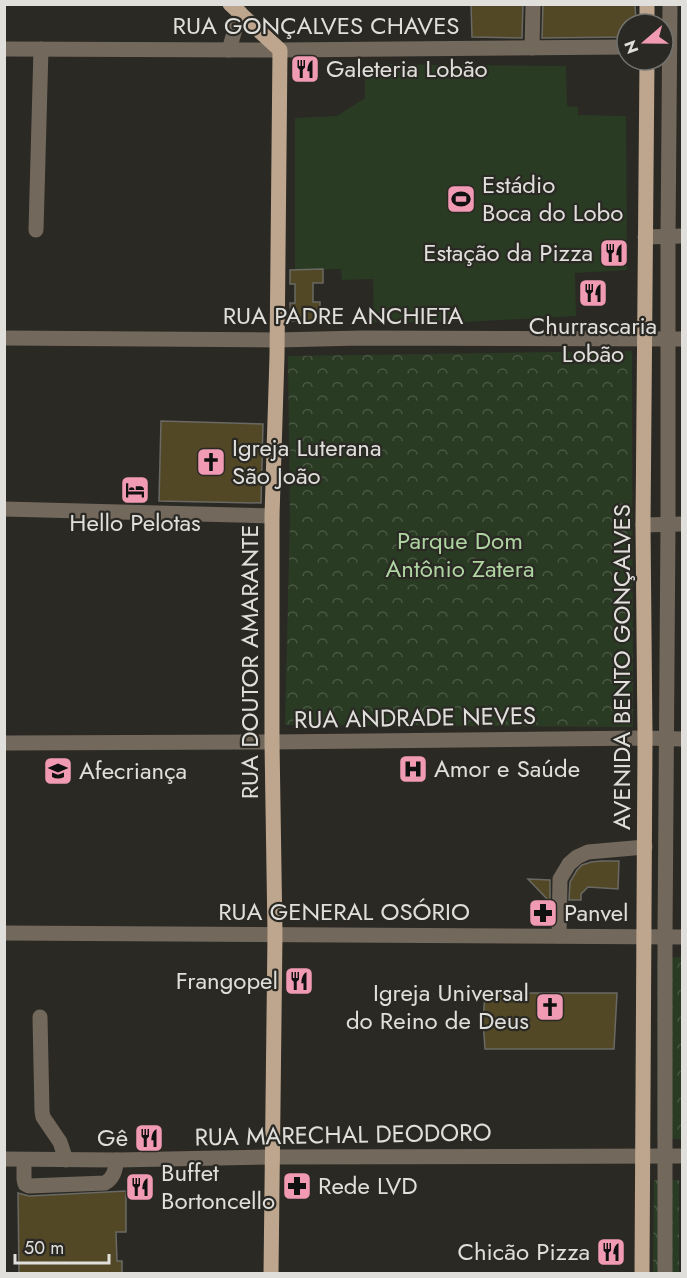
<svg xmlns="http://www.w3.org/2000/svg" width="687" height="1278" viewBox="0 0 687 1278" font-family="Jost,sans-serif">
	<defs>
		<pattern id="park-crowns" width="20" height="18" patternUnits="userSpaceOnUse" patternTransform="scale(1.5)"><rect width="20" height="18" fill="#2a3b24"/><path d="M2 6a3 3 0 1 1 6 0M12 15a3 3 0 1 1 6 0" fill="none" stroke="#495743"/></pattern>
	</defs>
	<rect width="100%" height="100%" fill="#2a2924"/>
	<path fill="#2a3b24" d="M365,64L566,66L567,106L578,107V115L626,116L627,270L575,273L576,316L466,322H374L373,279L342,280L341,269L295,270V118L337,116L365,98Z"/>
	<g fill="url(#park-crowns)">
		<path d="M632,351L633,727L285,725L290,518L288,356Z"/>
		<path d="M682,957V1139H657V958Z"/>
		<path d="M654,1180H679V1273L653,1274Z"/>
	</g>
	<g fill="#524826" stroke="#6a6963" stroke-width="1.5">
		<path d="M471,4H523L522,38L472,37Z"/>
		<path d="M543,4H635L636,24H627V37L542,38Z"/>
		<path d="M323,269V283H313V302H320V321H291L290,303H295V284H290V270Z"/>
		<path d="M161,421L263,424L261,503L159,501Z"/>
		<path d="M601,861H619L618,889L588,887L581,894V900H569L570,882L577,870L582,865L591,862Z"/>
		<path d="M528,879L550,880V900H548Z"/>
		<path d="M485,993H617L614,1049H485L483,1021Z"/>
		<path d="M126,1191V1232H116L117,1261H122V1274H19L18,1193L29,1196Z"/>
	</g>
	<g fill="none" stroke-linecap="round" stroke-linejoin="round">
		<g stroke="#73685c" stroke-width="15">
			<path d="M532,48L533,4"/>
			<path d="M4,49L280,50L627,47"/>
			<path d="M229,50L240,12"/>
			<path d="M36,230L41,49"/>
			<path d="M645,237L682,236"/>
			<path d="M4,338L277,340L361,338L682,339"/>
			<path d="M4,509L272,516"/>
			<path d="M643,525L682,524"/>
			<path d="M4,743L272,742L645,738L682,739"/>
			<path d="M4,933L682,937"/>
			<path d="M559,936L560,879L569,864L577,857L588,852L645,847"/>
			<path d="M40,1017L42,1111L43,1117L60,1142L66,1160"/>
			<path d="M4,1159L117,1160L273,1157L682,1156"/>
			<path d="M24,1160V1179L25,1184L29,1186L105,1183C114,1178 115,1170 117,1160"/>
			<path d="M665,1274V937L668,524V237L670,4"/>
		</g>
		<g stroke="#bea68e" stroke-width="15">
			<path d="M230,4L280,50L277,356L272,516V742L275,934L271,1274"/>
			<path d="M647,4V24"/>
			<path d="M642,1274L645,738L643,525L647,60"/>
		</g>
	</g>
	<defs>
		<g id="restaurant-square" transform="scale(1.5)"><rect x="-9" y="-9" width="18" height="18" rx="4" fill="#f19ab4" stroke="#2a2924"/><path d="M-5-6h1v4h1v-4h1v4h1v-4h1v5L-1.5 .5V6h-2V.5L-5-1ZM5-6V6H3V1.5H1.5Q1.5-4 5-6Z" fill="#111"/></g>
		<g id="stadium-square" transform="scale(1.5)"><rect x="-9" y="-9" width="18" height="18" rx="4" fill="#f19ab4" stroke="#2a2924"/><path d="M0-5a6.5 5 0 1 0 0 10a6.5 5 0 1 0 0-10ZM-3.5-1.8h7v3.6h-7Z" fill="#111"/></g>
		<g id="church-square" transform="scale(1.5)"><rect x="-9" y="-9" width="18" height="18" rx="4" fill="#f19ab4" stroke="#2a2924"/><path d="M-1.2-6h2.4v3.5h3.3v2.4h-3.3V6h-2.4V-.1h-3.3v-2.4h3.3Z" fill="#111"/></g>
		<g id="hotel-square" transform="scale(1.5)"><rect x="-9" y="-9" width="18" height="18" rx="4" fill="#f19ab4" stroke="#2a2924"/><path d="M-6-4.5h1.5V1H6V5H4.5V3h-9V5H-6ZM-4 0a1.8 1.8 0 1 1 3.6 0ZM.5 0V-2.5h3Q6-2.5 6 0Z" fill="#111"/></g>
		<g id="hospital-square" transform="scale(1.5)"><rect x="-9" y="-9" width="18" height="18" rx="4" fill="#f19ab4" stroke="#2a2924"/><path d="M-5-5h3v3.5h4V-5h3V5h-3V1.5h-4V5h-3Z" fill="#111"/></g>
		<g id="school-square" transform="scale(1.5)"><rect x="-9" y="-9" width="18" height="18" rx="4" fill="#f19ab4" stroke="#2a2924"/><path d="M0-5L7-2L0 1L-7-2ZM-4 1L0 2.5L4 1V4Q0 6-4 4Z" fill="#111"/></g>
		<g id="pharmacy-square" transform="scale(1.5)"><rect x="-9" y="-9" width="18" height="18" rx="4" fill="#f19ab4" stroke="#2a2924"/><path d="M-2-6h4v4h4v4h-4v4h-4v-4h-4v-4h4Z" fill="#111"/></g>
	</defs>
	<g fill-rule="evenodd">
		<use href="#restaurant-square" x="305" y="69"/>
		<use href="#stadium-square" x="461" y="199"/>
		<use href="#restaurant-square" x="614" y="253"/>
		<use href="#restaurant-square" x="593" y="293"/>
		<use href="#church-square" x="211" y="462"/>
		<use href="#hotel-square" x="135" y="490"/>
		<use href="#hospital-square" x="413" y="769"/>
		<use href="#school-square" x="58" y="771"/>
		<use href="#pharmacy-square" x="543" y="913"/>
		<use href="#restaurant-square" x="299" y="981"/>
		<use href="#church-square" x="550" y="1007"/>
		<use href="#restaurant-square" x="149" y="1138"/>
		<use href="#pharmacy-square" x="297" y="1186"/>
		<use href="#restaurant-square" x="140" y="1187"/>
		<use href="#restaurant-square" x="611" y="1252"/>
	</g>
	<g text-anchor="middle" stroke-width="4.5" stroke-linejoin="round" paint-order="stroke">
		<g font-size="24" fill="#e0dfdc" stroke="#2a2924">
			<text x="316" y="34">RUA GONÇALVES CHAVES</text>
			<text x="343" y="324">RUA PADRE ANCHIETA</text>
			<text transform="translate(250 662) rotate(-90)" y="8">RUA DOUTOR AMARANTE</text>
			<text transform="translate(622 667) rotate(-90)" y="8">AVENIDA BENTO GONÇALVES</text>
			<text transform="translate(415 718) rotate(-1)" y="8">RUA ANDRADE NEVES</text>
			<text x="344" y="920">RUA GENERAL OSÓRIO</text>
			<text transform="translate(343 1135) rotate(-1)" y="8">RUA MARECHAL DEODORO</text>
		</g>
		<g font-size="24" fill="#e0dfdc" stroke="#2a2924" text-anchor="start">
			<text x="326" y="77">Galeteria Lobão</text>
			<text x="482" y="193">Estádio<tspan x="482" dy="28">Boca do Lobo</tspan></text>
			<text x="593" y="261" text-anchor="end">Estação da Pizza</text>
			<text x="593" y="334" text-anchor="middle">Churrascaria<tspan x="593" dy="28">Lobão</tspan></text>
			<text x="232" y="456">Igreja Luterana<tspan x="232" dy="28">São João</tspan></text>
			<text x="135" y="531" text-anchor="middle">Hello Pelotas</text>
			<text x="434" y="777">Amor e Saúde</text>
			<text x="79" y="779">Afecriança</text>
			<text x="564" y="921">Panvel</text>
			<text x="278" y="989" text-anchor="end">Frangopel</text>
			<text x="529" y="1001" text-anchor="end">Igreja Universal<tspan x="529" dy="28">do Reino de Deus</tspan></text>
			<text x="128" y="1146" text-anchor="end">Gê</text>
			<text x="161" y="1181">Buffet<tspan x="161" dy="28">Bortoncello</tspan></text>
			<text x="318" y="1194">Rede LVD</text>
			<text x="590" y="1260" text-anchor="end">Chicão Pizza</text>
		</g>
		<g font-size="24" fill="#aed5a1" stroke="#2a2924">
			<text x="460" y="549">Parque Dom<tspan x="460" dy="28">Antônio Zatera</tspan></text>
		</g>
	</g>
	<rect width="687" height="1278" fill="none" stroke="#e0dfdc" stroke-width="12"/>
	<g transform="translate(645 42) rotate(250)"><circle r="28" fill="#2a2924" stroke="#73726e" stroke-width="1.5"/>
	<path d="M0-4.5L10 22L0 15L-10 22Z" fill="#f19ab4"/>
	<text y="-9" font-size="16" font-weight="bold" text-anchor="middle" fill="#e0dfdc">N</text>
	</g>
	<path d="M15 1254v9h94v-9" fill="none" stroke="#e0dfdc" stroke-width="3"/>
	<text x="24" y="1254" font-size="18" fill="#e0dfdc" stroke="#2a2924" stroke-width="4.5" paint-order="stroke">50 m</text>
</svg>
